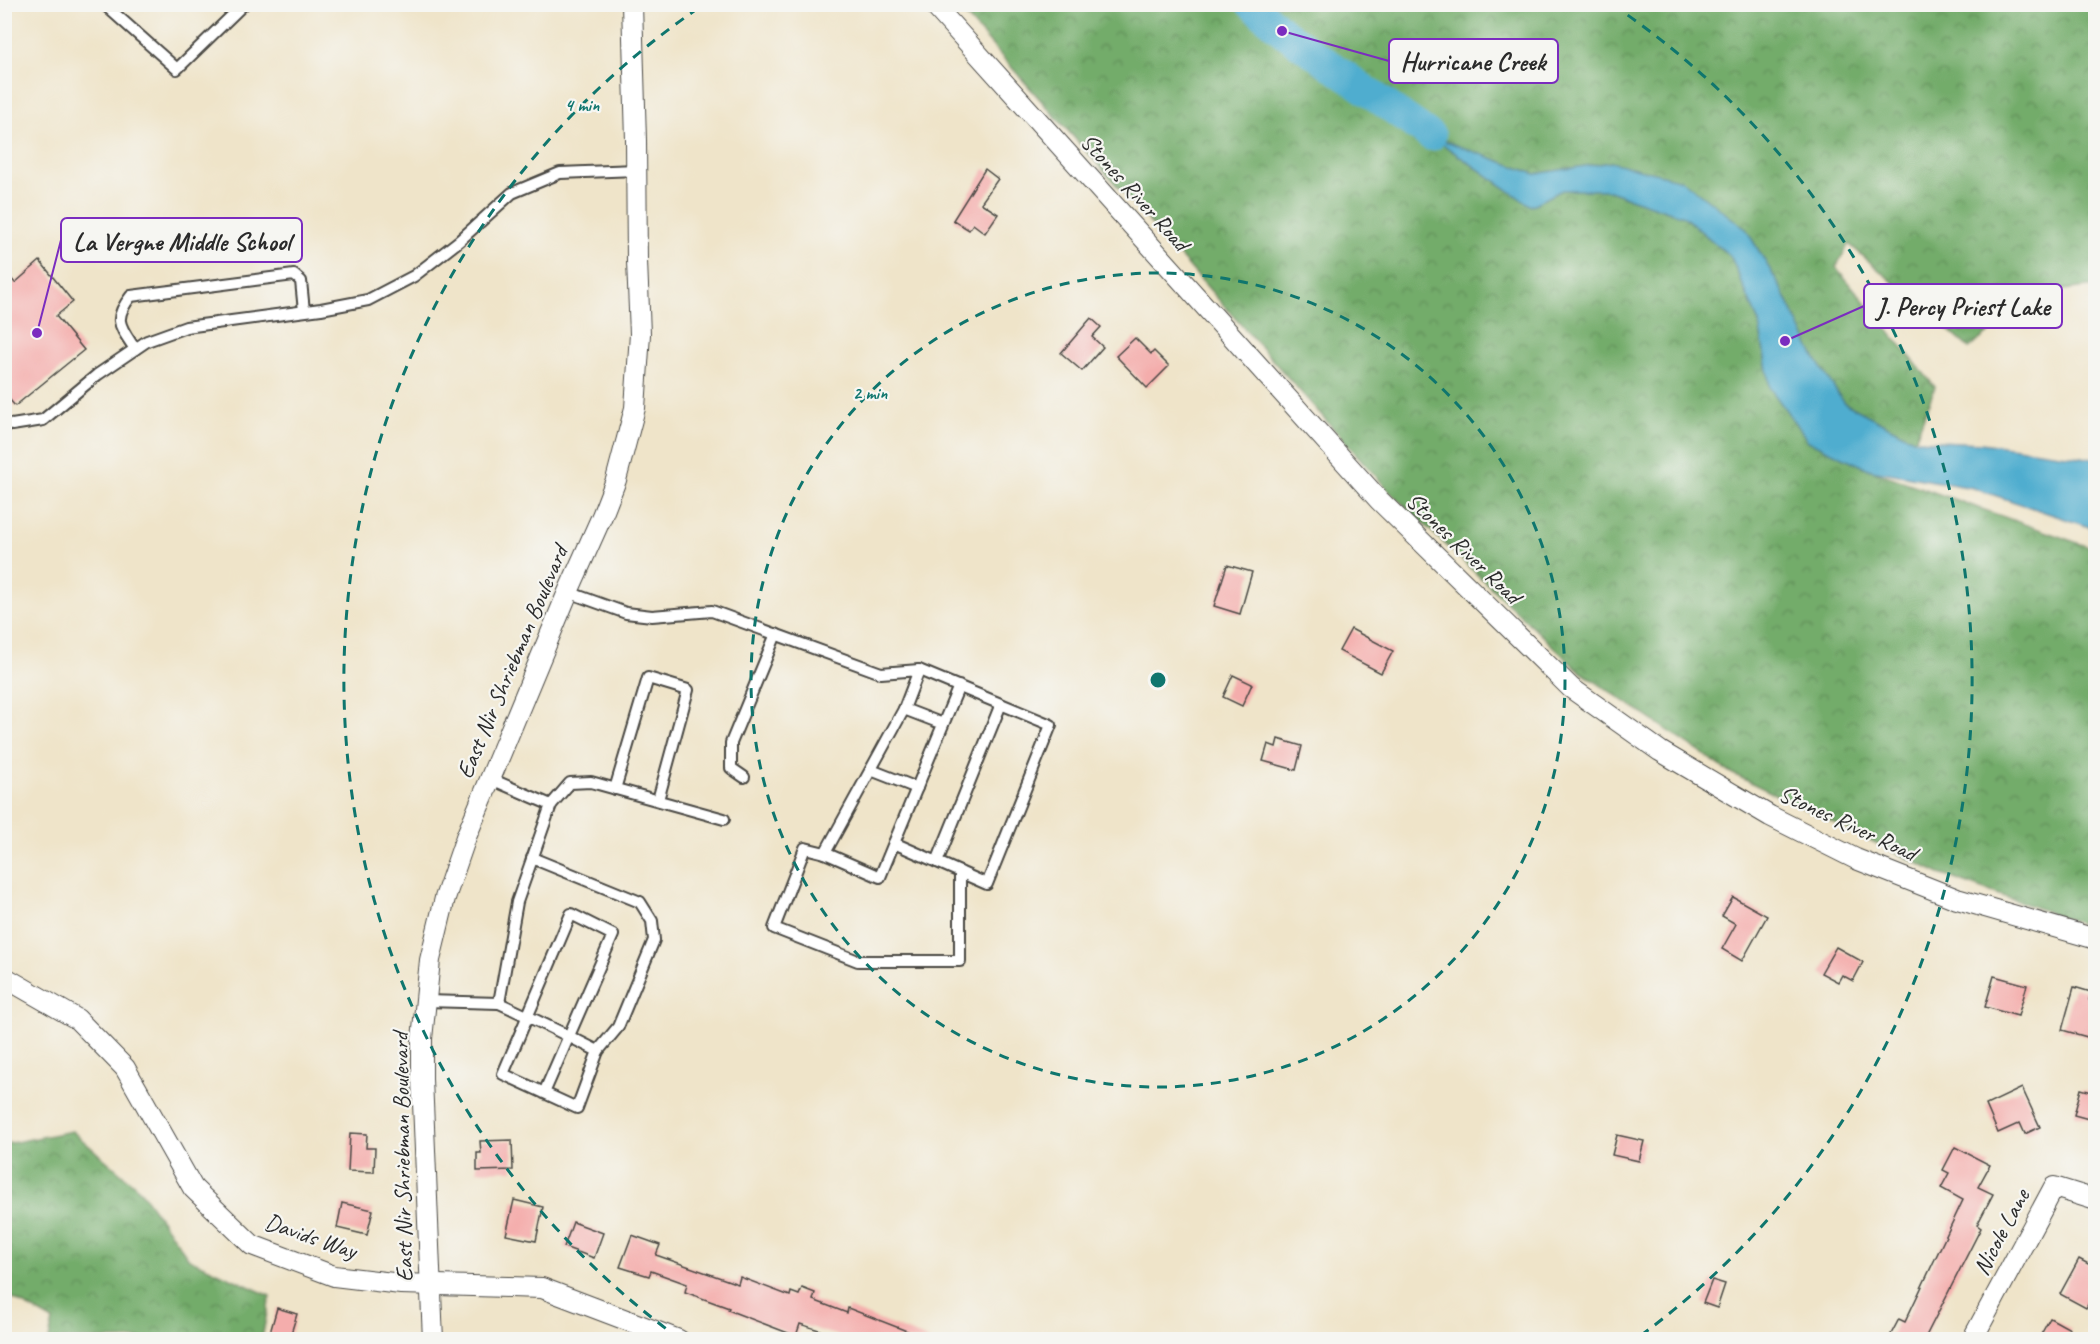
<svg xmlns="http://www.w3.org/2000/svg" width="2100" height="1344" viewBox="0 0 2100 1344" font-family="Caveat,sans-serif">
	<defs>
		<pattern id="forest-crowns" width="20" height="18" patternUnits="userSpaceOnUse" patternTransform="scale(1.5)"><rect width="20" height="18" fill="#73ac6a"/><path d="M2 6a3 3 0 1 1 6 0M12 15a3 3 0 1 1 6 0" fill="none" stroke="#5f8c57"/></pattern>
	</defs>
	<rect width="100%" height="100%" fill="#f6f6f2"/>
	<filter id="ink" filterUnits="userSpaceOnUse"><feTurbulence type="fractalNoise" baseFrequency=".0167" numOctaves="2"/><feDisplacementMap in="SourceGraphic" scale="12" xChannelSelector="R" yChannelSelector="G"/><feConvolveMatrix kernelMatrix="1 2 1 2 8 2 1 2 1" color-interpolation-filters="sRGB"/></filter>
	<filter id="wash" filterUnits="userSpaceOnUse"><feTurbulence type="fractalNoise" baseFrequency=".008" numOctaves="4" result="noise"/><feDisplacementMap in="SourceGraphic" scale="24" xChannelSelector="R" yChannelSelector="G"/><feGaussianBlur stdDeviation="1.35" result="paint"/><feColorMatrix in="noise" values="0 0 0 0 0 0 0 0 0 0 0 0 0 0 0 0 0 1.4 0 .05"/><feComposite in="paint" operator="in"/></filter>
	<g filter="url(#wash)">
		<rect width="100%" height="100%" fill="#efe4c9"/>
		<g fill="url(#forest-crowns)" stroke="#4f6c4a" stroke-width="1.5">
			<path d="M956,5H2095V286L2040,293L1969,348L1849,244L1836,267L1935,387L1915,440L1844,403L1816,360L1782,290L1746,229L1611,162L1535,174L1433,138L1531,206L1562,190H1606L1683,216L1731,257L1759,323L1770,388L1808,441L1871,470L2095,549V927L2077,922L1940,874L1731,773L1578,670L1390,492Z"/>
			<path d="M72,1131L139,1189L189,1259L270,1296L262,1339H49L53,1321L5,1294V1144Z"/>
		</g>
		<path fill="#50adcf" stroke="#3e6c7d" stroke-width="1.5" d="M1431,136L1535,174L1611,162L1682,180L1746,229L1782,290L1816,360L1844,403L1915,440L1981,443L2095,459V529L1973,488L1871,470L1808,441L1770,388L1759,323L1731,257L1683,216L1606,190H1562L1531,206Z"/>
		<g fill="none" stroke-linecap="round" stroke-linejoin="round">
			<path stroke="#50adcf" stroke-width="30" d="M1251,4L1282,31L1431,136"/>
		</g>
		<g id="blocks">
			<g fill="#f4adac">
				<path d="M985,169L998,179L981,203L998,214L985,233L973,224L969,230L953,220Z"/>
				<path d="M40,261L73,302L56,316L84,350L15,406L4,393V270L15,283Z"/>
				<path d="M1091,318L1101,327L1092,337L1103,347L1082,371L1061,353Z"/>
				<path d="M1135,338L1151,354L1154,351L1169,366L1147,388L1116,356Z"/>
				<path d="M1227,565L1252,572L1240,614L1214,606Z"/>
				<path d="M1351,629L1393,651L1381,673L1339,651Z"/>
				<path d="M1233,675L1252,684L1242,706L1223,697Z"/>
				<path d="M1278,739L1302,746L1296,770L1263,761L1268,744L1276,747Z"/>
				<path d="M1733,897L1767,916L1742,961L1722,949L1736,924L1722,916Z"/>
				<path d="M1836,947L1863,962L1853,981L1842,975L1838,982L1821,973Z"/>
				<path d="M1994,976L2027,985L2018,1016L1985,1007Z"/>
				<path d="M2074,987L2091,992L2089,1000L2096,1002V1024L2091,1038L2062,1030Z"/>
				<path d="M2022,1088L2040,1127L2025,1134L2020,1123L1998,1133L1986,1105Z"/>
				<path d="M2081,1089L2096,1093V1121L2074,1115Z"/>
				<path d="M350,1133L367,1134L366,1148H375L374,1172L348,1171Z"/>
				<path d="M1617,1135L1644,1141L1639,1161L1612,1155Z"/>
				<path d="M512,1140L513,1170L477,1171V1153H481L480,1141Z"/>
				<path d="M1955,1147L1990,1165L1978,1187L1993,1194L1977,1225L1981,1228L1924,1340H1888L1899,1319L1905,1322L1963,1200L1941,1188L1949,1173L1943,1170Z"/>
				<path d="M514,1200L543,1207L536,1241L506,1235Z"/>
				<path d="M342,1203L373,1210L367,1235L337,1228Z"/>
				<path d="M573,1222L603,1233L594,1258L564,1247Z"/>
				<path d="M632,1235L660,1245L656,1255L738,1284L740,1277L790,1296L791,1292L799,1295L802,1288L815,1293L813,1300L847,1313L848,1308L930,1340H850L800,1324L796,1336L728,1310L729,1308L685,1292L687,1284L651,1271L649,1276L620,1267Z"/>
				<path d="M2079,1259L2096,1268V1290L2086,1308L2060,1294Z"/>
				<path d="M1712,1280L1725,1284L1717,1308L1703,1303Z"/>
				<path d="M277,1308L297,1314L289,1340H268Z"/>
				<path d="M2050,1318L2070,1329L2064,1340H2038Z"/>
			</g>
		</g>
	</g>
	<g filter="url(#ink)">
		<use href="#blocks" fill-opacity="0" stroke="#484743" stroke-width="1.5"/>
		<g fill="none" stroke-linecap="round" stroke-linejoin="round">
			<g stroke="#484743" stroke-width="14">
				<g id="lane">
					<path d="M105,5L177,69L244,4"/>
					<path d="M135,349C120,326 112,320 131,296L294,275L301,281L304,311"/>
					<path d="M4,423L12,425L43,420L97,375L147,341L186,327L321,309L368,300L414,276L459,241L512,193L560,173L636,170"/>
					<path d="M568,592L626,613L652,616L712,611L881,673L919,670L1051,725L987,884L894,843L959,686"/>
					<path d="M919,670L904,709L943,724"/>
					<path d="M871,770L917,788"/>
					<path d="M744,777L731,768V743L776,634"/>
					<path d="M491,779L551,805L570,783L591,782L724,819"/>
					<path d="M615,789L648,678L688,690L658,800"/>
					<path d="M894,843L880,877L825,853L904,709"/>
					<path d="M825,853L805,848L774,928L858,961H960V872"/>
					<path d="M532,858L640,902L652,921L654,940L618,1027L598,1051"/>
					<path d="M937,862L1001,704"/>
					<path d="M426,1001L499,1003L517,902L551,805"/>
					<path d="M499,1003C532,1018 565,1034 598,1051L577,1108L503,1074L571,914L613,935L544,1093"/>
				</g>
			</g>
			<g stroke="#484743" stroke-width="22">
				<g id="street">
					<path d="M933,4L1379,500L1571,688L1660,751L1770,816L1856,859L1957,899L2096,939"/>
					<path d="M4,977L77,1019L125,1068L193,1188L252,1245L334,1276L401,1284L542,1288L679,1340"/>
					<path d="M433,1340L422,1079V1039L430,960L445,898L466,837L568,592L602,516L616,480L635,408L640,334L637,261L636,140L632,4"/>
					<path d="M1972,1340L2054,1187L2096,1200"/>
				</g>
			</g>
			<use href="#lane" stroke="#fff" stroke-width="10"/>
			<use href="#street" stroke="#fff" stroke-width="20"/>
		</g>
	</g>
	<g fill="none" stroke="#0f766e" stroke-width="3" stroke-dasharray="10 8">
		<circle cx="1158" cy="680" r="407"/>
		<path d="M680 1339A814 814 0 0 1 703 5M1613 5A814 814 0 0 1 1636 1339"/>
	</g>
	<g text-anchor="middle" stroke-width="4.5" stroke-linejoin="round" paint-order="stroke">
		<g font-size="24" fill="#2b2b2b" stroke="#f6f6f2">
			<text transform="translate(1135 192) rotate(48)" y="8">Stones River Road</text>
			<text transform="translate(1464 548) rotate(44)" y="8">Stones River Road</text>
			<text transform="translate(512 662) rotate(-67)" y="8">East Nir Shriebman Boulevard</text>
			<text transform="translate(1848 823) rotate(25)" y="8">Stones River Road</text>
			<text transform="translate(402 1157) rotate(-91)" y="8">East Nir Shriebman Boulevard</text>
			<text transform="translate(2001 1232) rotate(-62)" y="8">Nicole Lane</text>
			<text transform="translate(311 1236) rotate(19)" y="8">Davids Way</text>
		</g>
	</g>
	<circle cx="1158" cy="680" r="9" fill="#0f766e" stroke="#f6f6f2" stroke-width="3"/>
	<g font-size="18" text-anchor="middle" font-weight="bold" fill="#0f766e" stroke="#f6f6f2" stroke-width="4.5" stroke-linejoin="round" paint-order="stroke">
		<text x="582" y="111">4 min</text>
		<text x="870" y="399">2 min</text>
	</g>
	<path fill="none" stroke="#7b2cbf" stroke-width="2" d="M1282 31L1389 61M37 333L61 240M1785 341L1864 306"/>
	<g fill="#7b2cbf" stroke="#f6f6f2" stroke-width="2">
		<circle cx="1282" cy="31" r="6"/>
		<circle cx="37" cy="333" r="6"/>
		<circle cx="1785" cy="341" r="6"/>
	</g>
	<g fill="#f6f6f2" stroke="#7b2cbf" stroke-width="2">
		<rect x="1389" y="39" width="169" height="44" rx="6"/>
		<rect x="61" y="218" width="241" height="44" rx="6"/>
		<rect x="1864" y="284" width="198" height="44" rx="6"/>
	</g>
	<g font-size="26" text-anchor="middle" font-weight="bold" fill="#2b2b2b">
		<text x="1473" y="70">Hurricane Creek</text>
		<text x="182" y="250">La Vergne Middle School</text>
		<text x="1963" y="315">J. Percy Priest Lake</text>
	</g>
	<rect width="2100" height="1344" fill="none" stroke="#f6f6f2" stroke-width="24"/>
</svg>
